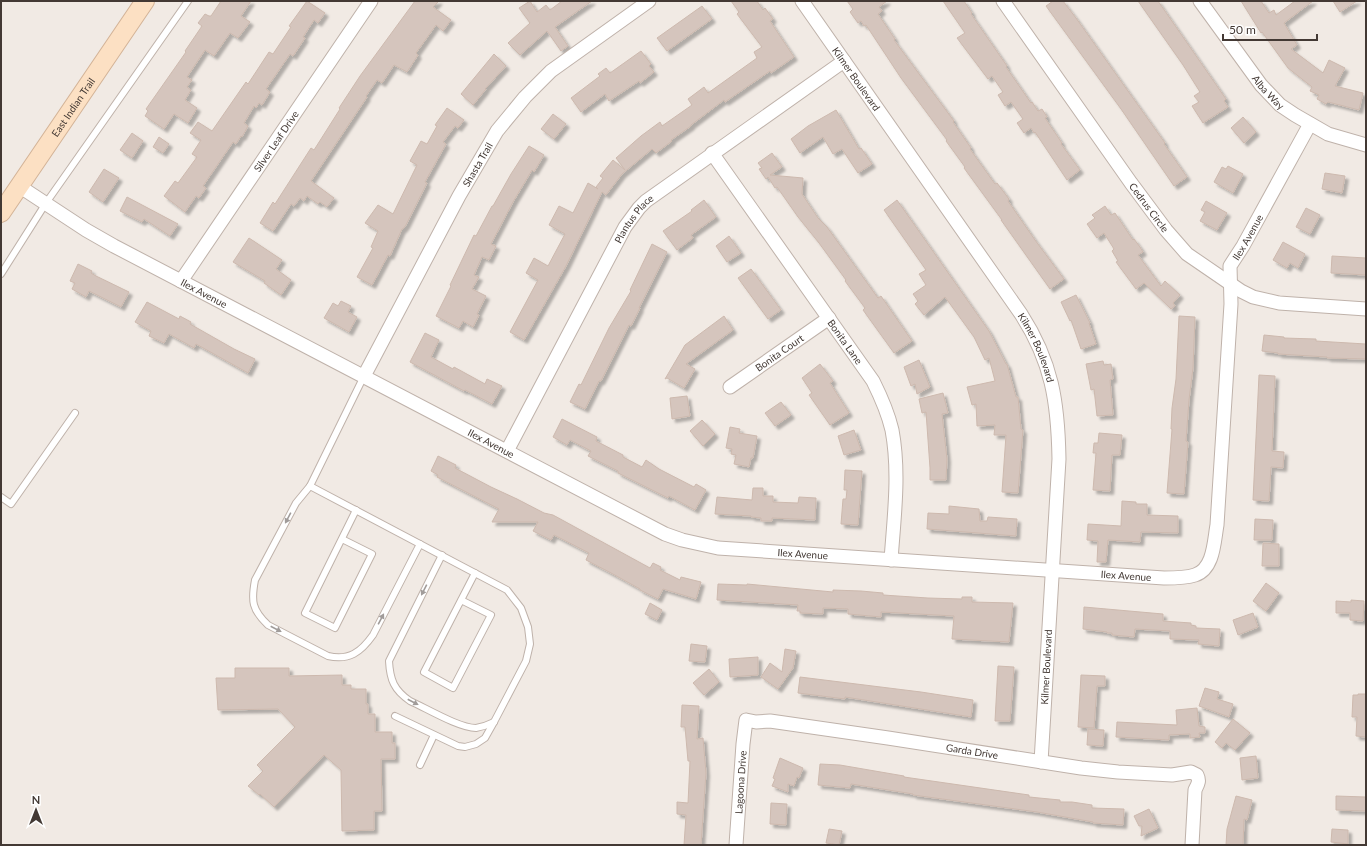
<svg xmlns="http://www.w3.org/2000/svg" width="1367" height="846" viewBox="0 0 1367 846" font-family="Lato,sans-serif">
	<defs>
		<filter id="shadow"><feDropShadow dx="3.5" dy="3.5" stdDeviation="1" flood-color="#0004"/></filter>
	</defs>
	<rect width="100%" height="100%" fill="#f1eae4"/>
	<g fill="#d5c5bd" stroke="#cdb9ae" filter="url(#shadow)">
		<path d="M221,1H251L241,16L250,22L238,38L230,33L214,56L205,50L187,77L192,80L187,87L191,90L185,100L197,108L188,123L174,114L164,129L145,116L148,111L146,109L186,52L185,51L202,26L198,23L205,14L209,16H211Z"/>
		<path d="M307,1L325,13L318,23L314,20L303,37L305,38L293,56L290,54L266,89L270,92L262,105L259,103L256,108L254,106L244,123L248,126L242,137L241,136L236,144L233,142L203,186L206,188L199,198L196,196L185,212L164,196L175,181L178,183L197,157L192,154L201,140L190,133L198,122L212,131L246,82L248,84L269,52L273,54L291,27L289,26Z"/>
		<path d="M415,1H439L433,7L451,20L443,31L436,25L416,53L418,55L407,72L394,65L382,83L377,80L366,96L367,97L311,181L334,198L327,207L320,202L318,204L307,196L304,201L300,198L294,206L291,204L273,231L260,223L273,202L275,204L311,148L314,150L340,109L339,108L360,76Z"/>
		<path d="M530,1L537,12L546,5L550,10L562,1H592L555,27L568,46L561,51L547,31L520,55L508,43L530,23L519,8Z"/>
		<path d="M731,1H757L763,10L765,8L773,19L770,21L794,57L771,73L770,71L725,102L724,100L691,125V126L671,140L672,141L656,153L652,149L622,174L606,195L602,192L566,266L524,340L510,332L538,280L526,273L534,258L548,266L565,234L549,225L559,206L573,213L588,183L598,189L596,187L603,178L600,176L613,160L625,170L616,158L641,136L660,122L662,126L692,105L688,99L704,87L708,93L757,58L754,52L762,47L737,14L739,12Z"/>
		<path d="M847,1H887L879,7L882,11L878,14L895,39L894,40L954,121L953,122L971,148L970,149L995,184L997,183L1009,199L1008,201L1035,240L1064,279L1050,289L1001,220H1002L964,168L965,167L946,141L947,140L901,78L866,25L864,26L861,21L858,23L850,12L853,9Z"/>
		<path d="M943,1H964L972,13L971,14L1007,66L1006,67L1031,103L1032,102L1038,111L1042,109L1047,117L1045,118L1062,143L1061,144L1080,170L1067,180L1035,132L1034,133L1031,128L1024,133L1017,123L1023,119L1011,102L1005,106L998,95L1003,92L992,76L988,79L957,38L965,33Z"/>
		<path d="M1053,1H1063L1076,18L1165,143L1164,144L1187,177L1174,186L1121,109L1046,6Z"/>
		<path d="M1138,1H1158L1226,99L1224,101L1228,107L1203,123L1192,106L1199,102L1194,96L1200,92L1183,65Z"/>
		<path d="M1241,1H1261L1269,13L1274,10L1276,15L1295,1H1313L1284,23L1297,45L1291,49L1323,73L1329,60L1345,68L1335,86L1363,93L1359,110L1328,102L1326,104L1317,99L1319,95L1310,91L1312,87L1288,68L1262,32L1261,33Z"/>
		<path d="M1333,1H1357L1340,12Z"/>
		<path d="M702,6L712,19L667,51L657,38Z"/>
		<path d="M641,51L651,64L649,66L654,72L640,83L639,81L609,101L605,94L581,112L571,98L600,76L598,74L606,68L610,73Z"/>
		<path d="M494,54L506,66L485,89H486L473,105L461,94Z"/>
		<path d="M447,108L464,120L458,128L455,126L443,142L446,144L425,182L427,183L406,225L403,229H402L390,256L388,255L372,285L357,277L373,248L371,247L378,231L365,223L378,205L393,214L417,165L410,161L421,141L427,144L437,126L435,125Z"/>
		<path d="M836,110L859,149L861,148L872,164L858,173L842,149L833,154L823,137L800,153L791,139L808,126Z"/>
		<path d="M553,114L566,124L554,139L541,129Z"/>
		<path d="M1243,117L1256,132L1244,143L1231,128Z"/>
		<path d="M132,133L143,141L132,158L120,150Z"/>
		<path d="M159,137L169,144L163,153L153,147Z"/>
		<path d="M529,146L544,155L534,172L532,170L513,202L491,244L496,246L489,260L482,257L474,275L479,277L472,289L486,296L477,314L479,315L473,327L463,321L459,328L436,316L451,286L450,285L474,235L476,236L492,206H493L511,174Z"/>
		<path d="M772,153L782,167L770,175L803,178L802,194L818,218L827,227L878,298L881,296L912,341L894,353L863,310L865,308L845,281L846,280L819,243L798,217L777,187L775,188L768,177L766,179L759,169L762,168L758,163Z"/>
		<path d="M1228,166L1243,174L1233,193L1214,182L1222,167L1226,169Z"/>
		<path d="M104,169L119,178L103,202L89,192Z"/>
		<path d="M1325,173L1345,176L1342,193L1322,189Z"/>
		<path d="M127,197L178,224L170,236L144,219L142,222L120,211Z"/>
		<path d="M704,200L716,217L691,235L693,238L677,250L663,231L692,211L691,210Z"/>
		<path d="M897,200L989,331L1006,364H1007L1016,397H1018L1021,429L1023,430L1018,493L1002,492L1006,435H994L995,425L977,426L976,404L972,405L967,387L995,381L989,358L985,360L974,337L945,297L924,315L915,304L918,301L913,294L926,285L919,274L926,270L884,210Z"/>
		<path d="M1206,201L1227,213L1217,230L1200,221L1205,212L1201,210Z"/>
		<path d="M1105,206L1111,215L1115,213L1133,240L1134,239L1140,247L1143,252L1138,255L1161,286L1165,281L1180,295L1173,303L1175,306L1171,309L1144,283L1136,289L1116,262L1118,261L1112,251L1114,249L1104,233L1097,238L1087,224L1095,218L1092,215Z"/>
		<path d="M1306,208L1320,215L1310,234L1296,227Z"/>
		<path d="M729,236L741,253L727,262L716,246Z"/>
		<path d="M249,238L282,260L276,269L291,280L281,295L264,283L265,281L233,262Z"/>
		<path d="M1283,242L1305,254L1298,268L1290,263L1287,268L1273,260Z"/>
		<path d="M652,244L667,252L639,308H640L631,326L629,325L601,381H599L585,409L570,402L579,384L581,385L609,328L631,291L630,290Z"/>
		<path d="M1332,256L1366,258V275L1331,273Z"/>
		<path d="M78,264L92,271L91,273L96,276L129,292L121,307L89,291L86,297L72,289L75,283L70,281Z"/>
		<path d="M751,269L781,310L768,319L738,278Z"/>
		<path d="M1076,295L1090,323H1089L1096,344L1081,349L1071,320L1070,321L1061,302Z"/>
		<path d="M341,301L351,306L348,312L357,317L349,332L324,318L333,303L338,306Z"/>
		<path d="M147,302L179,319L180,316L191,322L190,324L234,349L255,359L248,373L196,344L194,348L169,334L164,343L149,336L151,331L135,322Z"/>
		<path d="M724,316L733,330L686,364L695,369L684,388L667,378L665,379L685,345Z"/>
		<path d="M1179,316L1195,317L1193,368L1189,400L1186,441L1188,442L1184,494L1167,493L1172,429H1171L1172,408L1176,379Z"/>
		<path d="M425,333L439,340L431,357L453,369L454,367L485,384L487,379L502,386L492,404L465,390L464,391L410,362Z"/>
		<path d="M1264,335L1284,337V338L1316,339V341L1366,344V359L1327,358V357L1278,354V353L1262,351Z"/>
		<path d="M919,360L930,387L917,394L915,384L911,386L904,367Z"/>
		<path d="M1103,361L1104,365L1111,364L1113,379L1110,380L1113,415L1097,416L1094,389L1091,390L1086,364Z"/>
		<path d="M820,364L833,381L830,383L849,413L830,425L809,395L812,393L802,378Z"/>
		<path d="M1259,375L1275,376L1272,451L1284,452L1283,468L1271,467L1269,501L1253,500Z"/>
		<path d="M943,393L948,413L942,414L947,459L946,480H930V468L926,412L922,413L919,399Z"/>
		<path d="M687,396L690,416L672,419L670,398Z"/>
		<path d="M781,402L791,415L775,426L765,413Z"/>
		<path d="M562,419L597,437L596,441L623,455V457L642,467L646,460L659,469L694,487L696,484L706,490L695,510L669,496L668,498L618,473V471L588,456L591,451L570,440L567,445L553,437Z"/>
		<path d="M702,420L715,434L703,446L690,431Z"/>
		<path d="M730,427L740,429L739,433L757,436L753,458H751L749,467L734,464L736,455L731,454L732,449L726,448Z"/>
		<path d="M854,430L861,450L844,455L838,436Z"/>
		<path d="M1099,433L1122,435L1120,455H1112L1110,491L1093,490L1096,453H1093L1094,443H1098Z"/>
		<path d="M438,456L456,465L455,468L491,487L517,499L544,513L553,515L650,568L653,563L661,567L660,570L680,580L681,577L701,582L696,599L663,589L658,599L640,590V589L611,573L586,560L589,553L554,535L551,540L533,531L538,522H492L499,509L437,477L438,475L431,471Z"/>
		<path d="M845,470L862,471L858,525L841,524L843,499H846L847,490H844Z"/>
		<path d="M753,488H763V496H773V502L798,503L799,497L816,498L815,520L772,518V521H761V518L751,517V516L715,514L717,497L752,500Z"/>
		<path d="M1122,501L1136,502V504H1147V515L1178,516V533L1141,532L1140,542L1108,540L1106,562H1097L1098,541L1087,540L1088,524L1121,526Z"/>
		<path d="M949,506L979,509L980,521H987L988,517L1017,519L1016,536L927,529L928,513L949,514Z"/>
		<path d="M1255,519L1273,520L1272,540H1254Z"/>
		<path d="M1263,543L1279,544V566H1262Z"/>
		<path d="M1266,583L1279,593L1266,611L1253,601Z"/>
		<path d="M718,584L747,585V584L833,592V590L861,591L883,593V595L928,598L962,599V597H972V602L1013,603L1009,642L952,639L954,616L881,612V617L848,614V609L823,608V614L800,613V611H797L798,605L717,600Z"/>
		<path d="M1351,600L1364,601L1363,621L1350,620V613H1336V601L1351,602Z"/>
		<path d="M650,603L662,610L657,620L645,614Z"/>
		<path d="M1084,607L1163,614V621L1191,623V625L1196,626V628L1220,629L1219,646L1198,644L1199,640L1170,639V631L1135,629L1134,637L1112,635V633H1107V632L1083,629Z"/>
		<path d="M1253,613L1258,627L1238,635L1233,620Z"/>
		<path d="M691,644L707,646L705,662L689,661Z"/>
		<path d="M785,649L796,651L793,668L778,689L761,677L770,663L782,672Z"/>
		<path d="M758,657V675L730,677L729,659Z"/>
		<path d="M998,666L1014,667L1010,721H995Z"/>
		<path d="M235,668H289V676L342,675V685H351V689H366V704H368V714H375V732H392V743H395V759H381L382,811H374V830L342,831L341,770L324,755L274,807L260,794L259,795L248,786L263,771L257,765L295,727L278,709L218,710L216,678H235Z"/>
		<path d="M709,669L719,682L704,695L693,683Z"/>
		<path d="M1081,675L1105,676V686H1097L1094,728L1078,727Z"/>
		<path d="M800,677L921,692L973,700L971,717L845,697V699L798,693Z"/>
		<path d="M1205,688L1219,692L1217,699L1233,704L1229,717L1199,706Z"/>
		<path d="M1358,694H1366V737L1356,736L1357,717H1352L1353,695H1358Z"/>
		<path d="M682,705L699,706L697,739L703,738L706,773L701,845H684L686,815L677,814V802L688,803L690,761H688L685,727H681Z"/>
		<path d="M1197,708L1199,726L1205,727V733H1199L1200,737L1190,738V734L1169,735V740L1116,737L1117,722L1177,725L1176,710Z"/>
		<path d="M1233,719L1250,733L1235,750L1226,743L1222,748L1215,742Z"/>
		<path d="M1088,729L1104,730L1103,746L1087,745Z"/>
		<path d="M1256,756L1258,778L1242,780L1240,758Z"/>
		<path d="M780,758L803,768L799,778L797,777L794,786L788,784V792L772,786L775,779L773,778Z"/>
		<path d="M820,764L840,765L904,776V777L1029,795V797L1060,800V802H1072L1092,805V808L1124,809L1123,825L1093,823V822L1037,812L913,795V794L851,784L850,788L818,785Z"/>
		<path d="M1236,796L1252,800L1247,820L1244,819L1243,845H1226L1227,829Z"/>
		<path d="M1336,796L1366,797V811L1336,810Z"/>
		<path d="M771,803L787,804L786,825L770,824Z"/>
		<path d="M1149,809L1158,828L1141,836L1142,826H1139L1134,816Z"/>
		<path d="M829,829L842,831L839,845L826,843Z"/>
		<path d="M1332,829L1348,830V844L1331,842Z"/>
	</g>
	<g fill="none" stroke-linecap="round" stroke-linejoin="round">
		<g stroke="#bfb2aa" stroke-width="8">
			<g id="lane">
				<path d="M1,274L46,203L188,1"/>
				<path d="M364,376L310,486L507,590L521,608L528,627L530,644L526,661L494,722L485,738L476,744L465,747L458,746L395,716"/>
				<path d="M310,486L296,503L255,580C251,601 252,610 268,625L328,656C349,661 361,652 373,635L420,544"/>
				<path d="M1,497L11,504L75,413"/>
				<path d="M342,539L372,554L335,628L305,613L356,510"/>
				<path d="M442,555L389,661C390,680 394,690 410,701C426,708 459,728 476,728C482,727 488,725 494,722"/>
				<path d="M461,600L491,615L453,688L424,672L475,573"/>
				<path d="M420,765L434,735"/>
			</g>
		</g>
		<g stroke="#bfb2aa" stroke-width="15">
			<g id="street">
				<path id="s1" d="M802,1L1021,314C1052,362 1058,402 1059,459L1041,762"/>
				<path id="s2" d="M1003,1L1131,183L1166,230L1187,254L1241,291L1253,297L1279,303L1366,309"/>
				<path id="s3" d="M1200,1L1261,85L1280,105L1295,115L1328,134L1366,145"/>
				<path id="s4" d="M712,153L873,381C881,397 888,413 892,430C900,473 894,517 891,560"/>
				<path id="s5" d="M19,186L86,230L114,246L665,534L682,540L718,548L1164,578C1174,578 1186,578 1195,575C1214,569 1214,541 1217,525L1231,304L1230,266L1243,246L1310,124"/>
				<path id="s6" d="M181,281L371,1"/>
				<path id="s7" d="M364,376L459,196L497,131L525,97L551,71L649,1"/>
				<path id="s8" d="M730,387L829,318"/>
				<path id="s9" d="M507,451L625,227L639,208L646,201L844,61"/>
				<path id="s10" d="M736,845L743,744L746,720L756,722L770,721L888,738L1081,768L1118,772L1172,775L1191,772L1197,775C1200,781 1198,784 1195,790L1192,845"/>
			</g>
		</g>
		<g stroke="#d3b397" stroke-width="20">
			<g id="secondary">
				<path id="s11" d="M1,213L145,1"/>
			</g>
		</g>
		<use href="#lane" stroke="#fff" stroke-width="6"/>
		<use href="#street" stroke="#fff" stroke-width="13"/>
		<use href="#secondary" stroke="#fce0c3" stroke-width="18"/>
	</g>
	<defs><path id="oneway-solid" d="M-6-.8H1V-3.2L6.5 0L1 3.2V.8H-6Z"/></defs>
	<g fill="#a19c9a">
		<use href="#oneway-solid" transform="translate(288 518) rotate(118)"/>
		<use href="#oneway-solid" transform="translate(424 590) rotate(117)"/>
		<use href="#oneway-solid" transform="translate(381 619) rotate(-62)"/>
		<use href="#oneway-solid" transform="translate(276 629) rotate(27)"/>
		<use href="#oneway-solid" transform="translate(413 702) rotate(28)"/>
	</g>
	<g text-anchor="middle" stroke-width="3.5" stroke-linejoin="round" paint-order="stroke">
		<g font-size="10" fill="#433934" stroke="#fff">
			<text dy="4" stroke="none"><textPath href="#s1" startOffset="95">Kilmer Boulevard</textPath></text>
			<text dy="4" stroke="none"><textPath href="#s3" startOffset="114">Alba Way</textPath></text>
			<text dy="4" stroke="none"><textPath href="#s11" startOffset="128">East Indian Trail</textPath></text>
			<text dy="4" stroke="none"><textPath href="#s6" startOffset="169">Silver Leaf Drive</textPath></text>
			<text dy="4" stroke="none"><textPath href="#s7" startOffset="240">Shasta Trail</textPath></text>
			<text dy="4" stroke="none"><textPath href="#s2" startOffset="253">Cedrus Circle</textPath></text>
			<text dy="4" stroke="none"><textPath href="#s9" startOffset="265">Plantus Place</textPath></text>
			<text dy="4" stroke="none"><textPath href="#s5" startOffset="1618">Ilex Avenue</textPath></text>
			<text dy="4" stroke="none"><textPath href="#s5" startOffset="214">Ilex Avenue</textPath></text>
			<text dy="4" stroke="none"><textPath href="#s4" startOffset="231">Bonita Lane</textPath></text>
			<text dy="4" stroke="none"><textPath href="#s1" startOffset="419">Kilmer Boulevard</textPath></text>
			<text dy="4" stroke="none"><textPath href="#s8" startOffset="60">Bonita Court</textPath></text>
			<text dy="4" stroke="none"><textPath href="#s5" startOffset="538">Ilex Avenue</textPath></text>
			<text dy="4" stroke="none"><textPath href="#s5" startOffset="874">Ilex Avenue</textPath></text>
			<text dy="4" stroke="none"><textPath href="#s5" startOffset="1198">Ilex Avenue</textPath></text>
			<text transform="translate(1046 667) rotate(-87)" y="4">Kilmer Boulevard</text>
			<text dy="4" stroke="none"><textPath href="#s10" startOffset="354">Garda Drive</textPath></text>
			<text dy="4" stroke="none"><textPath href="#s10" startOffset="63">Lagoona Drive</textPath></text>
		</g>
	</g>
	<rect width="1367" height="846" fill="none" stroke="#433934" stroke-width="4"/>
	<g transform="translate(36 810)" stroke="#ffffff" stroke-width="3" paint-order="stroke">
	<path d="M0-3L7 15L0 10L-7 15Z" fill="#433934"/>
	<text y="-6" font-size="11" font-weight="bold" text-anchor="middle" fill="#433934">N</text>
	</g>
	<path d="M1223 34v6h94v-6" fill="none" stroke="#433934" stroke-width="2"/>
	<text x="1229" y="34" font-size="12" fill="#433934" stroke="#ffffff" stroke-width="3" paint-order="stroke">50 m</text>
</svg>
